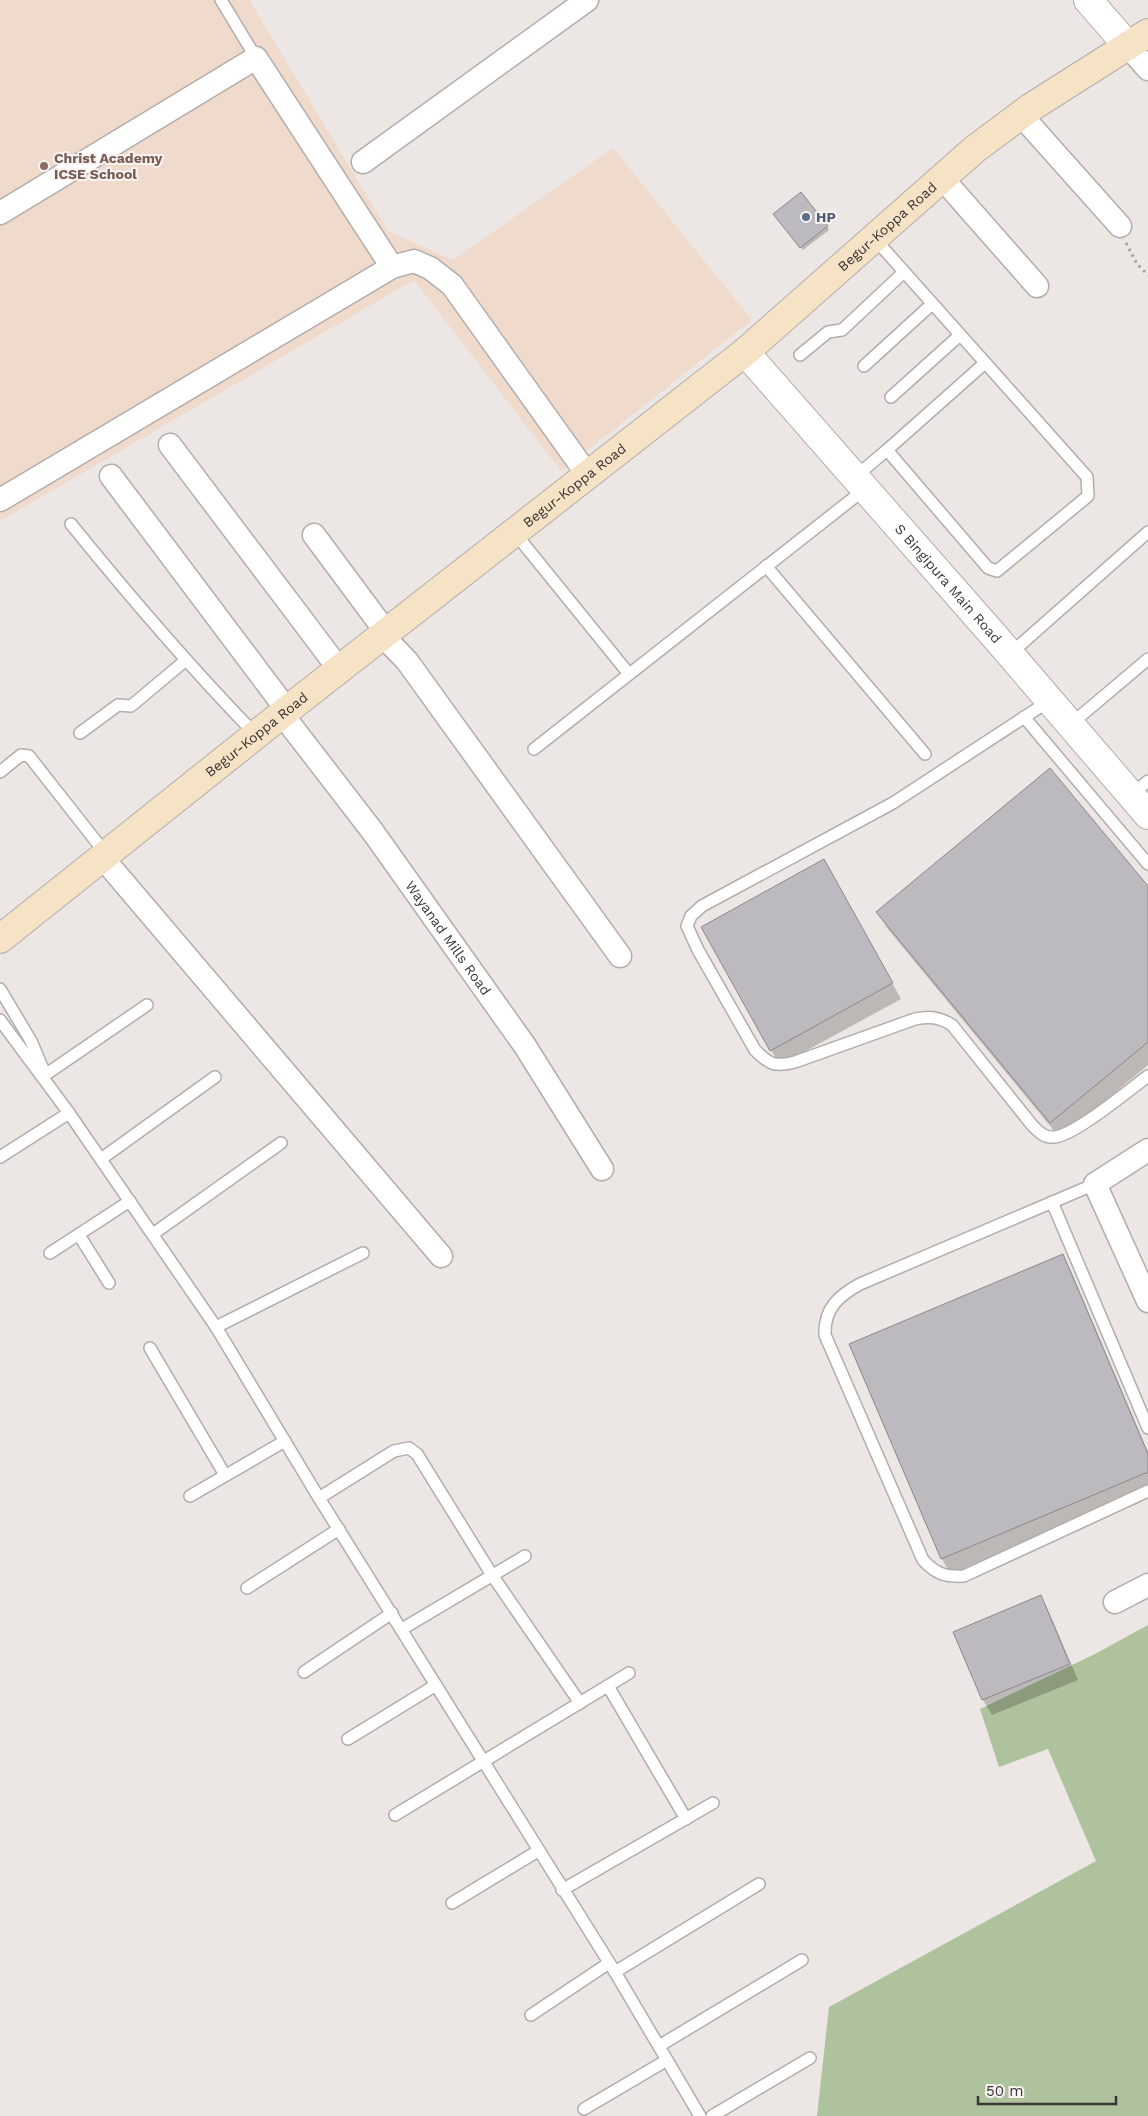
<svg xmlns="http://www.w3.org/2000/svg" width="1148" height="2116" viewBox="0 0 1148 2116" font-family="'Work Sans',sans-serif">
	<rect width="100%" height="100%" fill="#ece7e4"/>
	<path fill="#efdacc" d="M0,0H249L388,231L453,260L613,148L752,320L561,471L414,280L0,521Z"/>
	<path fill="#afc29e" d="M1148,1625V2116H817L829,2007L1096,1861L1048,1749L999,1767L980,1709L1095,1654Z"/>
	<g fill="#0003">
		<path d="M777,218L827,226L829,230L803,250Z"/>
		<path d="M833,877L901,999L780,1065L771,1050Z"/>
		<path d="M1148,888V1065L1060,1138L887,928L878,913Z"/>
		<path d="M1062,1256L1071,1271L1148,1452V1492L951,1575L942,1559L851,1344Z"/>
		<path d="M1040,1596L1049,1612L1078,1680L992,1715L983,1700L955,1632Z"/>
	</g>
	<g fill="#bcbabe" stroke="#8a888c">
		<path d="M801,192L828,226L800,248L773,214Z"/>
		<path d="M1050,768L1148,886V1042L1050,1123L876,912Z"/>
		<path d="M824,859L893,983L770,1051L701,927Z"/>
		<path d="M1063,1254L1148,1454V1472L941,1559L849,1344Z"/>
		<path d="M1041,1595L1070,1664L982,1700L953,1632Z"/>
	</g>
	<g fill="none" stroke-linecap="round" stroke-linejoin="round">
		<g stroke="#b2adab" stroke-width="14">
			<g id="service">
				<path d="M221,0L256,58"/>
				<path d="M800,355L828,332L842,330L904,272"/>
				<path d="M864,366L932,304"/>
				<path d="M891,397L960,335"/>
				<path d="M887,450L985,363"/>
				<path d="M855,477L887,450L988,568L997,571L1088,496L1087,477L874,238"/>
				<path d="M71,524C130,597 191,668 256,735"/>
				<path d="M514,532L629,674"/>
				<path d="M766,566L925,754"/>
				<path d="M1010,654L1148,532"/>
				<path d="M1049,701L893,803L702,906L691,916L687,926L698,950L755,1050C770,1065 775,1067 795,1062L915,1019C930,1016 939,1017 952,1025L1032,1125C1039,1132 1044,1138 1054,1137C1074,1136 1129,1090 1148,1076"/>
				<path d="M1024,717L1148,864"/>
				<path d="M1071,724L1148,659"/>
				<path d="M80,733L118,705L131,706L186,660"/>
				<path d="M534,749L865,489"/>
				<path d="M0,772L21,755L29,756L106,854"/>
				<path d="M1131,795L1148,781"/>
				<path d="M0,989L31,1041L45,1074"/>
				<path d="M0,1020L69,1113L216,1327L319,1498L615,1972L700,2116"/>
				<path d="M45,1075L147,1005"/>
				<path d="M0,1157L69,1113"/>
				<path d="M101,1159L215,1077"/>
				<path d="M1095,1184L860,1284C838,1296 824,1309 825,1335L923,1560C936,1574 945,1577 964,1576L1148,1491"/>
				<path d="M1052,1202L1148,1428"/>
				<path d="M153,1234L281,1143"/>
				<path d="M79,1235L109,1283"/>
				<path d="M50,1253L130,1201"/>
				<path d="M216,1327L363,1253"/>
				<path d="M150,1348L225,1475"/>
				<path d="M190,1496L285,1441"/>
				<path d="M319,1498L394,1451L409,1448L417,1454L492,1575L580,1703"/>
				<path d="M247,1588L339,1529"/>
				<path d="M402,1629L525,1556"/>
				<path d="M304,1672L392,1613"/>
				<path d="M608,1686L686,1819"/>
				<path d="M348,1739L436,1685"/>
				<path d="M395,1815L629,1673"/>
				<path d="M562,1890L713,1803"/>
				<path d="M452,1903L538,1851"/>
				<path d="M615,1972L759,1884"/>
				<path d="M531,2015L609,1963"/>
				<path d="M659,2046L802,1960"/>
				<path d="M584,2109L667,2060"/>
				<path d="M712,2116L810,2058"/>
			</g>
		</g>
		<g stroke="#b2adab" stroke-width="25">
			<g id="minor">
				<path d="M1127,45L1148,69"/>
				<path d="M1021,115L1120,226"/>
				<path d="M363,162L587,0"/>
				<path d="M942,178L1037,286"/>
				<path d="M0,213L256,58L392,267"/>
				<path d="M170,445L339,669"/>
				<path d="M111,476L287,710"/>
				<path d="M0,500L392,267L414,261L430,268L452,285L587,474"/>
				<path d="M314,535L386,632"/>
				<path d="M382,635L407,661L620,956"/>
				<path id="s1" d="M282,714L373,832L525,1046L602,1169"/>
				<path d="M102,857L441,1256"/>
				<path d="M1148,1150L1095,1184L1148,1301"/>
				<path d="M1115,1602L1148,1585"/>
			</g>
		</g>
		<g stroke="#b2adab" stroke-width="30">
			<g id="tertiary">
				<path d="M1088,0L1127,45"/>
				<path id="s2" d="M745,352L997,639L1148,815"/>
			</g>
		</g>
		<g stroke="#b2adab" stroke-width="30">
			<g id="secondary">
				<path id="s3" d="M0,939L287,710L745,352L975,149L1030,108L1148,33"/>
			</g>
		</g>
		<path stroke="#a8a4a2" stroke-width="3" stroke-dasharray="2.5 4" stroke-linecap="butt" d="M1126,243L1137,264L1148,275"/>
		<use href="#service" stroke="#fff" stroke-width="11"/>
		<use href="#minor" stroke="#fff" stroke-width="22"/>
		<use href="#tertiary" stroke="#fff" stroke-width="28"/>
		<use href="#secondary" stroke="#f6e2c5" stroke-width="28"/>
	</g>
	<circle fill="#8d6e63" stroke="#f9f4f2" stroke-width="2" cx="44" cy="166" r="5"/>
	<circle fill="#5c6f8a" stroke="#f9f4f2" stroke-width="2" cx="806" cy="217" r="5"/>
	<g text-anchor="middle" stroke-width="4" stroke-linejoin="round" paint-order="stroke">
		<g font-size="14" font-weight="bold" fill="#785e54" stroke="#f9f4f2" text-anchor="start">
			<text x="54" y="163">Christ Academy<tspan x="54" dy="16">ICSE School</tspan></text>
		</g>
		<g font-size="14" font-weight="bold" fill="#4e5e75" stroke="#f9f4f2" text-anchor="start">
			<text x="816" y="222">HP</text>
		</g>
		<g font-size="14" fill="#383736" stroke="#f9f4f2">
			<text dy="5" stroke="none"><textPath href="#s3" startOffset="1138">Begur-Koppa Road</textPath></text>
			<text dy="5" stroke="none"><textPath href="#s3" startOffset="732">Begur-Koppa Road</textPath></text>
			<text dy="5" stroke="none"><textPath href="#s2" startOffset="308">S Bingipura Main Road</textPath></text>
			<text dy="5" stroke="none"><textPath href="#s3" startOffset="328">Begur-Koppa Road</textPath></text>
			<text dy="5" stroke="none"><textPath href="#s1" startOffset="279">Wayanad Mills Road</textPath></text>
		</g>
	</g>
	<path d="M978 2096v8h138v-8" fill="none" stroke="#383736" stroke-width="2.5"/>
	<text x="986" y="2096" font-size="15" fill="#383736" stroke="#f9f4f2" stroke-width="4" paint-order="stroke">50 m</text>
</svg>
